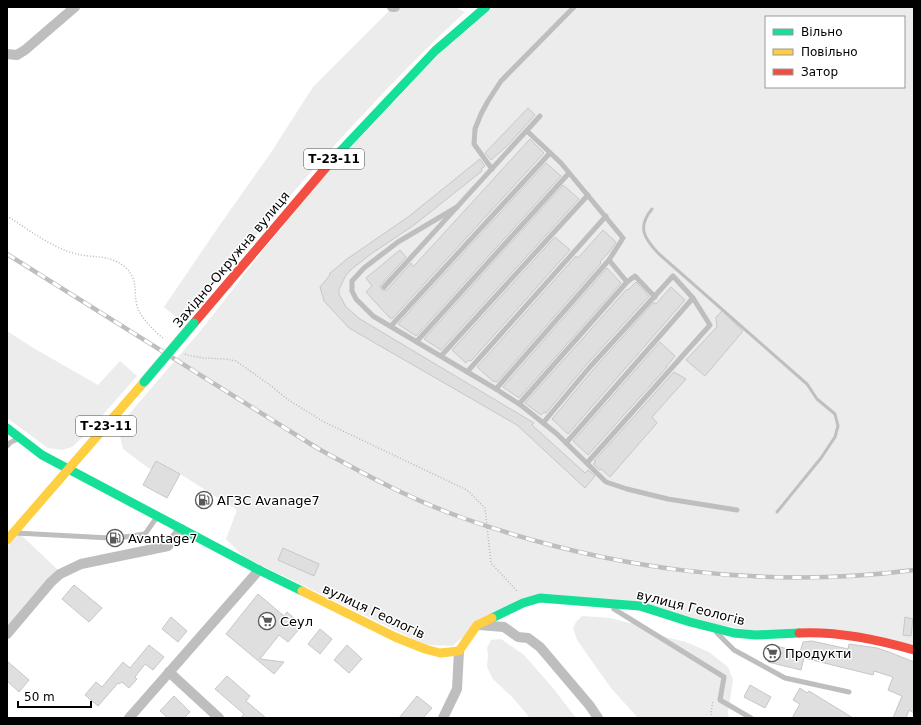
<svg xmlns="http://www.w3.org/2000/svg" width="921" height="725" viewBox="0 0 921 725" font-family="'DejaVu Sans',sans-serif">
	<rect width="100%" height="100%" fill="#fff"/>
	<g fill="#ececec" fill-rule="evenodd">
		<path d="M395,7H455L465,12C362,107 273,216 182,322L164,307L219,226L270,154L313,87L392,8Z"/>
		<path d="M494,7H914V645L756,631L539,594L459,640L453,646L426,645L244,557L226,539L237,510L180,474L157,461L151,470L123,449L118,427L202,329L260,254L326,174L438,55ZM766,17H904V87H766Z"/>
		<path d="M7,331L35,349L98,385L120,361L137,376L85,435L72,447L62,450L48,448L7,418Z"/>
		<path d="M19,533L58,570L7,628V547Z"/>
		<path d="M582,616L611,618L629,623L638,622L653,634L686,642L709,652L728,667L733,680L728,713L729,718H638L611,688L577,640L573,628L576,622Z"/>
		<path d="M501,639L524,655L553,688L576,718H530L513,698L493,679L487,667L488,655L487,648L491,640Z"/>
	</g>
	<g fill="none" stroke-linecap="round" stroke-linejoin="round">
		<path stroke="#bfbfbf" stroke-width="3" d="M652,209C637,227 644,238 658,253L807,384L817,399L835,414L838,426L835,437L821,458L777,512"/>
	</g>
	<g fill="#dfdfdf" stroke="#c7c7c7">
		<path d="M528,108L535,115L507,146L491,160L485,153Z"/>
		<path d="M530,139L544,153L392,319L389,317L366,292L372,286L366,278L400,250L406,257L380,286L382,290H387L411,263L413,267Z"/>
		<path d="M480,159L485,166L481,169L482,171L414,225L371,254L353,268L346,275L339,289V294L346,307L360,319L534,423L532,425L585,473L588,470L595,476L585,488L517,425L349,328L324,301L320,287L330,275L329,274L347,259L408,217Z"/>
		<path d="M546,163L561,176L418,334L416,336L398,324Z"/>
		<path d="M563,185L579,199L441,350L424,339Z"/>
		<path d="M603,230L616,242L610,251L600,262L601,263L497,382L495,381L494,382L477,367L576,256L578,258Z"/>
		<path d="M555,237L570,250L471,361L469,360L466,363L452,350Z"/>
		<path d="M607,268L621,283L519,398L503,387Z"/>
		<path d="M636,282L649,296L586,365L546,413L544,412L541,415L525,403L627,289L628,290Z"/>
		<path d="M671,287L685,300L568,434L552,419L592,371L654,302L656,304Z"/>
		<path d="M722,311L743,331L705,376L686,360L717,327L716,317Z"/>
		<path d="M660,342L675,356L666,367H667L588,455L573,441Z"/>
		<path d="M674,372L686,379L652,417L657,423L610,477L601,469L600,470L593,464L596,462L594,461Z"/>
		<path d="M156,461L180,474L167,498L143,485Z"/>
		<path d="M283,548L319,564L314,576L278,560Z"/>
		<path d="M74,585L102,608L89,622L62,599Z"/>
		<path d="M258,594L284,616L287,612L296,620L295,622L301,627L288,642L279,635L260,659L284,662L274,674L226,634Z"/>
		<path d="M171,617L187,631L178,642L162,629Z"/>
		<path d="M905,617L913,619L911,636L903,635Z"/>
		<path d="M320,629L332,639L320,654L308,644Z"/>
		<path d="M812,641L848,649L849,644L877,648L889,652L914,662V713L909,710L906,718H893L902,696L888,690L893,677L874,671L873,675L804,658L801,670L768,662L772,645L800,652L803,642Z"/>
		<path d="M149,645L164,657L153,670L145,664L135,677L137,679L129,688L122,682L119,684L118,683L98,706L85,695L96,682L102,687L123,662L130,668Z"/>
		<path d="M347,645L362,659L349,673L334,660Z"/>
		<path d="M7,661L29,680L19,692L7,681Z"/>
		<path d="M227,676L250,696L246,701L266,718H241L244,714L215,689Z"/>
		<path d="M750,685L771,697L765,708L744,697Z"/>
		<path d="M800,688L807,693L809,691L853,718H792L800,704L793,700Z"/>
		<path d="M174,696L190,712L184,718H168L160,711Z"/>
		<path d="M417,696L432,708L423,718H399Z"/>
	</g>
	<g fill="none" stroke-linecap="round" stroke-linejoin="round">
		<g stroke="#b9b9b9" stroke-width="1.5" stroke-dasharray="1 2" stroke-linecap="butt">
			<path d="M7,216C28,229 49,246 73,253C91,259 108,253 125,267C139,280 133,290 137,306C140,317 155,332 164,339"/>
			<path d="M185,354L187,355L203,358L226,359L236,361L270,385L287,399L324,422L467,490L485,508L491,563L518,592"/>
			<path d="M712,718L711,712L713,701"/>
		</g>
		<g stroke="#bebebe" stroke-width="5">
			<path d="M527,131L561,163L623,238L609,260L627,282L635,276L655,297"/>
			<path d="M492,169L474,144L475,129L481,114L488,101L501,81L574,7"/>
			<path d="M457,207L398,242L364,268L352,281V291L356,299L373,316L496,389L522,406L557,434L606,482L627,489L668,499L737,510"/>
			<path d="M384,287L540,116"/>
			<path d="M391,326L550,153"/>
			<path d="M417,341L569,173"/>
			<path d="M441,356L588,195"/>
			<path d="M467,372L606,216"/>
			<path d="M496,389L609,260"/>
			<path d="M519,404L627,282"/>
			<path d="M543,423L589,368L673,276L693,298L710,325L587,463"/>
			<path d="M566,443L693,298"/>
			<path d="M7,446L11,442L18,439"/>
			<path d="M16,533L110,538"/>
			<path d="M117,538L145,534L157,517"/>
			<path d="M614,609L724,677L720,700L751,718"/>
			<path d="M717,633L734,650L785,678L849,692"/>
		</g>
		<g stroke="#bebebe" stroke-width="10">
			<path d="M392,7H395"/>
			<path d="M7,54L17,55L25,50L75,7"/>
			<path d="M479,625L504,627L518,637L528,638L540,647L590,706L598,718"/>
			<path d="M7,634L51,582L60,574L81,564L168,546L181,529"/>
			<path d="M169,672L219,718"/>
			<path d="M129,718L259,570"/>
			<path d="M443,718L457,689L459,651"/>
		</g>
		<g stroke="#16e098" stroke-width="9">
			<path d="M334,158L435,51L486,7"/>
			<path d="M7,428L42,455L259,570L302,591"/>
			<path d="M492,618L523,603L540,598L640,606L690,622L734,633L756,635L799,633"/>
		</g>
		<g stroke="#ffcf43" stroke-width="9">
			<path d="M7,540L144,382"/>
			<path d="M302,591L395,637L425,649L440,653L459,651L477,625L492,618"/>
		</g>
		<g stroke="#f24e42" stroke-width="9">
			<path d="M194,323L334,158"/>
			<path d="M799,633C838,631 876,639 914,650"/>
		</g>
		<g stroke="#bebebe" stroke-width="4.5">
			<path id="rail" d="M7,254L317,448C364,474 412,500 463,518C607,569 762,590 914,570"/>
		</g>
		<use href="#rail" stroke="#fff" stroke-width="3" stroke-dasharray="9" stroke-linecap="butt"/>
		<g stroke="#dbdbdb" stroke-width="10" stroke-linecap="butt">
			<path id="fast-bridge" d="M144,382L194,323"/>
		</g>
		<use href="#fast-bridge" stroke="#16e098" stroke-width="9"/>
	</g>
	<defs>
		<g id="fuel-ring" transform="scale(0.9)"><circle r="9.5" fill="#fff" stroke="#595959" stroke-width="1.5"/><path d="M-5.5-6h7V0h2V4h1.3V-2.5L3-4.5l.8-.8L6-3V5H2.5V1h-1V6h-7ZM-4.2-4.7v3.2H.2V-4.7Z" fill="#595959"/></g>
		<g id="supermarket-ring" transform="scale(0.9)"><circle r="9.5" fill="#fff" stroke="#595959" stroke-width="1.5"/><path d="M-6-5.5h2.5l.6 2H6L4.5 2H-2.5L-4.4-4H-6ZM-1.5 3.2a1.3 1.3 0 1 0 .1 0ZM3 3.2a1.3 1.3 0 1 0 .1 0Z" fill="#595959"/></g>
	</defs>
	<g fill-rule="evenodd">
		<use href="#fuel-ring" x="204" y="500"/>
		<use href="#fuel-ring" x="115" y="538"/>
		<use href="#supermarket-ring" x="267" y="621"/>
		<use href="#supermarket-ring" x="772" y="653"/>
	</g>
	<g text-anchor="middle" stroke-width="3" stroke-linejoin="round" paint-order="stroke">
		<g fill="#fff" stroke="#4c4c4c" stroke-width="1">
			<rect x="304" y="149" width="60" height="20" rx="3"/>
			<rect x="76" y="416" width="60" height="20" rx="3"/>
		</g>
		<g font-size="12" font-weight="bold" fill="#000">
			<text x="334" y="163">Т-23-11</text>
			<text x="106" y="430">Т-23-11</text>
		</g>
		<g font-size="13" fill="#000" stroke="#fff">
			<text transform="translate(231 259) rotate(-50)" y="5">Західно-Окружна вулиця</text>
			<text transform="translate(691 607) rotate(14)" y="5">вулиця Геологів</text>
			<text transform="translate(374 611) rotate(25)" y="5">вулиця Геологів</text>
		</g>
		<g font-size="13" fill="#000" stroke="#fff" text-anchor="start">
			<text x="217" y="505">АГЗС Avanage7</text>
			<text x="128" y="543">Avantage7</text>
			<text x="280" y="626">Сеул</text>
			<text x="785" y="658">Продукти</text>
		</g>
	</g>
	<rect width="921" height="725" fill="none" stroke="#000000" stroke-width="16"/>
	<rect x="765" y="16" width="140" height="72" fill="#ffffff" stroke="#999999"/>
	<rect x="773" y="29" width="20" height="6" fill="#16e098" stroke="#999999"/>
	<text x="801" y="36" font-size="12" fill="#000000">Вільно</text>
	<rect x="773" y="49" width="20" height="6" fill="#ffcf43" stroke="#999999"/>
	<text x="801" y="56" font-size="12" fill="#000000">Повільно</text>
	<rect x="773" y="69" width="20" height="6" fill="#f24e42" stroke="#999999"/>
	<text x="801" y="76" font-size="12" fill="#000000">Затор</text>
	<path d="M18 701v6h73v-6" fill="none" stroke="#000000" stroke-width="2"/>
	<text x="24" y="701" font-size="12" fill="#000000" stroke="#ffffff" stroke-width="3" paint-order="stroke">50 m</text>
</svg>
